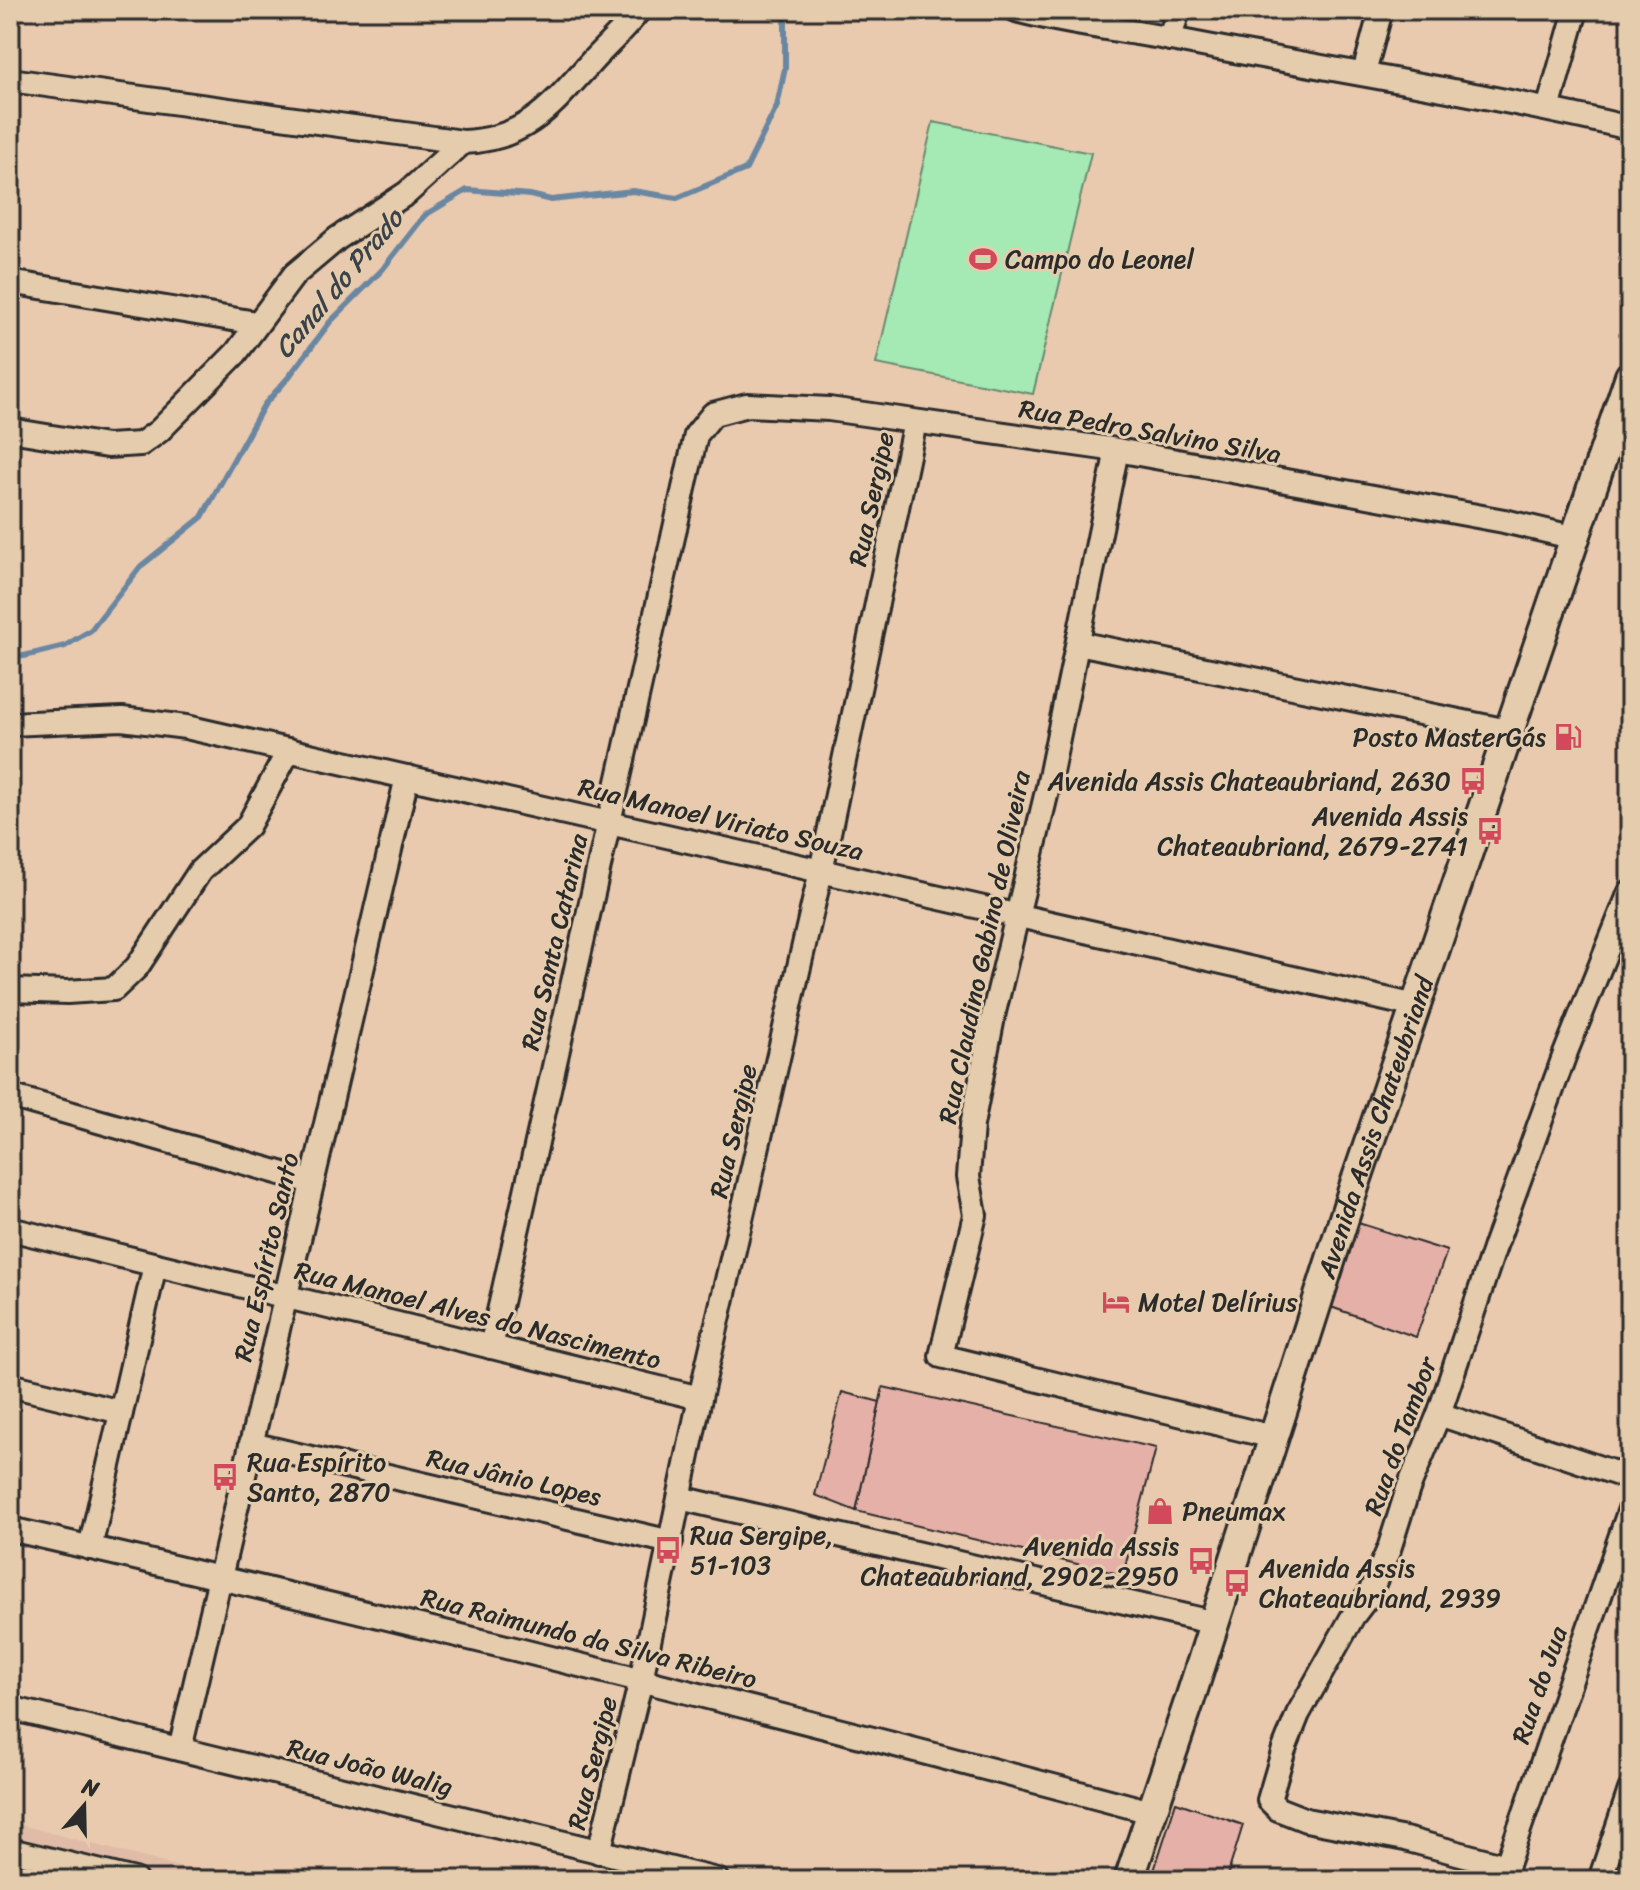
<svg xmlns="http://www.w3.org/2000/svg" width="1640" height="1890" viewBox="0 0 1640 1890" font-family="Sriracha,sans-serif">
	<rect width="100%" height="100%" fill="#eacaaf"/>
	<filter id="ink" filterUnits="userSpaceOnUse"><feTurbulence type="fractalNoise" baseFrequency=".0125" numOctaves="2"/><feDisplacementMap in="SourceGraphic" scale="16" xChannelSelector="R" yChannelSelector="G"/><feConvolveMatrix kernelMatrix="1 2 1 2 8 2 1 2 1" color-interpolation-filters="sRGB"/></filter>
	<g filter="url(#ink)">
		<path fill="#e0bca8" d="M10,1822L229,1880H10Z"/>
		<path fill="#a5e9b4" stroke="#688a70" stroke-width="2" d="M933,122L1091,153L1033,394L876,364Z"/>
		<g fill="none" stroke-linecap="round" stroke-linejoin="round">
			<path stroke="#6b87a2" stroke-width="6" d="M10,655L24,656L65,646L91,630L141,566L202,517L264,405L288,378L330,322L382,270L425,215L467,190L530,195L551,200L633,191L677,198L746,169L777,106L785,68V10"/>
		</g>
		<g fill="#e5b0a7" stroke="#2b2b2b" stroke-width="2">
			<path d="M1355,1222L1447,1251L1416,1337L1331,1307Z"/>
			<path d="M883,1387L1156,1448L1123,1575L856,1511Z"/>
			<path d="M842,1392L880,1402L856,1511L815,1495Z"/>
			<path d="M1176,1802L1243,1825L1226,1880H1151Z"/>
		</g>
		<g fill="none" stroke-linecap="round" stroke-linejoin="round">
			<g stroke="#2b2b2b" stroke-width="28">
				<g id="minor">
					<path d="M1016,10C1066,24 1119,29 1171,39C1324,69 1478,92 1630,128"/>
					<path d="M1170,39L1178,10"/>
					<path d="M1364,73L1381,10"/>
					<path d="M10,80L463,142C527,140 553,104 593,60C609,43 625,29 639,10"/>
					<path d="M1548,109L1576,10"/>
					<path d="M10,282L256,323"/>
					<path d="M10,430L107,446L141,444L159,431L236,353L294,275L338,238L407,193L463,142"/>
					<path d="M1117,450L1048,787L994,1012L972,1125L968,1177L975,1215L941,1356L1273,1437"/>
					<path d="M1078,643L1508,731"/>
					<path d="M10,724L122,719L186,727L1416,1006"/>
					<path d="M10,990L67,992L114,989L137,967L200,871L248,826L289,750"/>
					<path d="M10,1096L312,1182"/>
					<path d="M10,1229L700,1398"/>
					<path d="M491,1347L696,435L713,414L747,405L829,409L1117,450L1504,521L1576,538"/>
					<path d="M10,1385L121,1412"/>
					<path d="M1439,1414L1630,1478"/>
					<path d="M251,1444L671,1542"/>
					<path d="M680,1498L1215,1623"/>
					<path d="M10,1529C392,1617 773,1711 1151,1812"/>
					<path d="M90,1548L155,1265"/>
					<path d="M10,1708L717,1880"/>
					<path d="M180,1749L407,777"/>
					<path d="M10,1850L135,1880"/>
					<path d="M599,1852L641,1680L700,1398L821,871L915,422"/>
					<path d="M1506,1866L1405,1839L1306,1820L1278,1809L1269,1800L1284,1749L1298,1714L1353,1616L1369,1595L1389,1549L1408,1489L1439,1414L1495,1246L1565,1054L1630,892"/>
					<path d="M1502,1879L1630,1509"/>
					<path d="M1600,1880L1630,1790"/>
				</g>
			</g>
			<g stroke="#2b2b2b" stroke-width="34">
				<g id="major">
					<path id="s1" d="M1129,1880L1189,1702L1354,1187L1630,376"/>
				</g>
			</g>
			<use href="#minor" stroke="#e5ccad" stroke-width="22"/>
			<use href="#major" stroke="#e5ccad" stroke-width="28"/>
		</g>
	</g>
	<defs>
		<g id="stadium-bare" transform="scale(2.16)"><path d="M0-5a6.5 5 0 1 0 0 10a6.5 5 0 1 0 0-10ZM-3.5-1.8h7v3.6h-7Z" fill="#d1495b" stroke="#e5ccad" stroke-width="2.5" paint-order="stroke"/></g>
		<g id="fuel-bare" transform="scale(2.16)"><path d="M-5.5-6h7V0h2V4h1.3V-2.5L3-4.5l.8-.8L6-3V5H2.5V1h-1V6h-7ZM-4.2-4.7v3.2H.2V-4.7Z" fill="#d1495b" stroke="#e5ccad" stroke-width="2.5" paint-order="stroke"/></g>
		<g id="bus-bare" transform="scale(2.16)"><path d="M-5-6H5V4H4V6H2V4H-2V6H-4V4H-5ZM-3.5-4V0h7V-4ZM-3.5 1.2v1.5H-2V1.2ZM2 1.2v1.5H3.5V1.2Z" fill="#d1495b" stroke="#e5ccad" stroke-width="2.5" paint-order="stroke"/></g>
		<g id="hotel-bare" transform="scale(2.16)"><path d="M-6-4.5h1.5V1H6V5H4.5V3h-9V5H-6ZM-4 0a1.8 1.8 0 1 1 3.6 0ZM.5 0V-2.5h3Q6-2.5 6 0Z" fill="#d1495b" stroke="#e5ccad" stroke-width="2.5" paint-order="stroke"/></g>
		<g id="shop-bare" transform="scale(2.16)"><path d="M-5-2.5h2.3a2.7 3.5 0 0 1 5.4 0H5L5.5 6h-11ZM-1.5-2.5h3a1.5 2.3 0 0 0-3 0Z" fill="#d1495b" stroke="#e5ccad" stroke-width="2.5" paint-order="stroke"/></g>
	</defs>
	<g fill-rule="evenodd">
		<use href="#stadium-bare" x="983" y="259"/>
		<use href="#fuel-bare" x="1568" y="737"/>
		<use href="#bus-bare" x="1473" y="781"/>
		<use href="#bus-bare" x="1490" y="831"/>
		<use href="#hotel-bare" x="1116" y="1302"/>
		<use href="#bus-bare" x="225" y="1477"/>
		<use href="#shop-bare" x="1160" y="1511"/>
		<use href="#bus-bare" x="668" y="1550"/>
		<use href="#bus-bare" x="1201" y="1561"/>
		<use href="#bus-bare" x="1237" y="1583"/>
	</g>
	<g text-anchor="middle" stroke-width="6" stroke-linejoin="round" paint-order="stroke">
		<g font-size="26" fill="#2b2b2b" stroke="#e5ccad" text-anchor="start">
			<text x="1005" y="268">Campo do Leonel</text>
			<text x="1546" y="746" text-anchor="end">Posto MasterGás</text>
			<text x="1451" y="790" text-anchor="end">Avenida Assis Chateaubriand, 2630</text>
			<text x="1468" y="825" text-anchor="end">Avenida Assis<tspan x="1468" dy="30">Chateaubriand, 2679-2741</tspan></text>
			<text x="1138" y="1311">Motel Delírius</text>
			<text x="247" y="1471">Rua Espírito<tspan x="247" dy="30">Santo, 2870</tspan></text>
			<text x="1182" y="1520">Pneumax</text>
			<text x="690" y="1544">Rua Sergipe,<tspan x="690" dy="30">51-103</tspan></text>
			<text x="1179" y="1555" text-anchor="end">Avenida Assis<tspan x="1179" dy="30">Chateaubriand, 2902-2950</tspan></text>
			<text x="1259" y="1577">Avenida Assis<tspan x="1259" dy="30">Chateaubriand, 2939</tspan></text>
		</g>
		<g font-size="26" fill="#2b2b2b" stroke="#e5ccad">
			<text transform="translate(1150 431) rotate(10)" y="9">Rua Pedro Salvino Silva</text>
			<text transform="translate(871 499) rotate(-78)" y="9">Rua Sergipe</text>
			<text transform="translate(721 819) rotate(13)" y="9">Rua Manoel Viriato Souza</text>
			<text transform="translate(554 942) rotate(-77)" y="9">Rua Santa Catarina</text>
			<text transform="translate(984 947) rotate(-78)" y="9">Rua Claudino Gabino de Oliveira</text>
			<text dy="9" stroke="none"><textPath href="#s1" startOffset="792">Avenida Assis Chateubriand</textPath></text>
			<text transform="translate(733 1131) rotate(-77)" y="9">Rua Sergipe</text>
			<text transform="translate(266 1257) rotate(-77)" y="9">Rua Espírito Santo</text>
			<text transform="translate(478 1315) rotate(14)" y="9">Rua Manoel Alves do Nascimento</text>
			<text transform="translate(1400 1436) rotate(-70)" y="9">Rua do Tambor</text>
			<text transform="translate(514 1477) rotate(13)" y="9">Rua Jânio Lopes</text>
			<text transform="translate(589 1638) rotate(14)" y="9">Rua Raimundo da Silva Ribeiro</text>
			<text transform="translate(1539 1685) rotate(-71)" y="9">Rua do Jua</text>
			<text transform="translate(592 1763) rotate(-76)" y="9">Rua Sergipe</text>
			<text transform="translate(370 1767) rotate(14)" y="9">Rua João Walig</text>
		</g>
		<g font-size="28" font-style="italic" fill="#3b4249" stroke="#e5ccad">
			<text transform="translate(338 283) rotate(-50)" y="10">Canal do Prado</text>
		</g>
	</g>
	<rect width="1640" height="1890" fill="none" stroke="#e5ccad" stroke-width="40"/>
	<rect x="20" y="20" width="1600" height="1850" fill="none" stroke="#2b2b2b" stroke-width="3" filter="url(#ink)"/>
	<g transform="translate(84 1806) rotate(20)" stroke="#e5ccad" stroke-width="6" paint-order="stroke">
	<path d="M0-6L14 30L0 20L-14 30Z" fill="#2b2b2b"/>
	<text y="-12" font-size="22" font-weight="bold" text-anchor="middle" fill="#2b2b2b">N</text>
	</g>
</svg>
